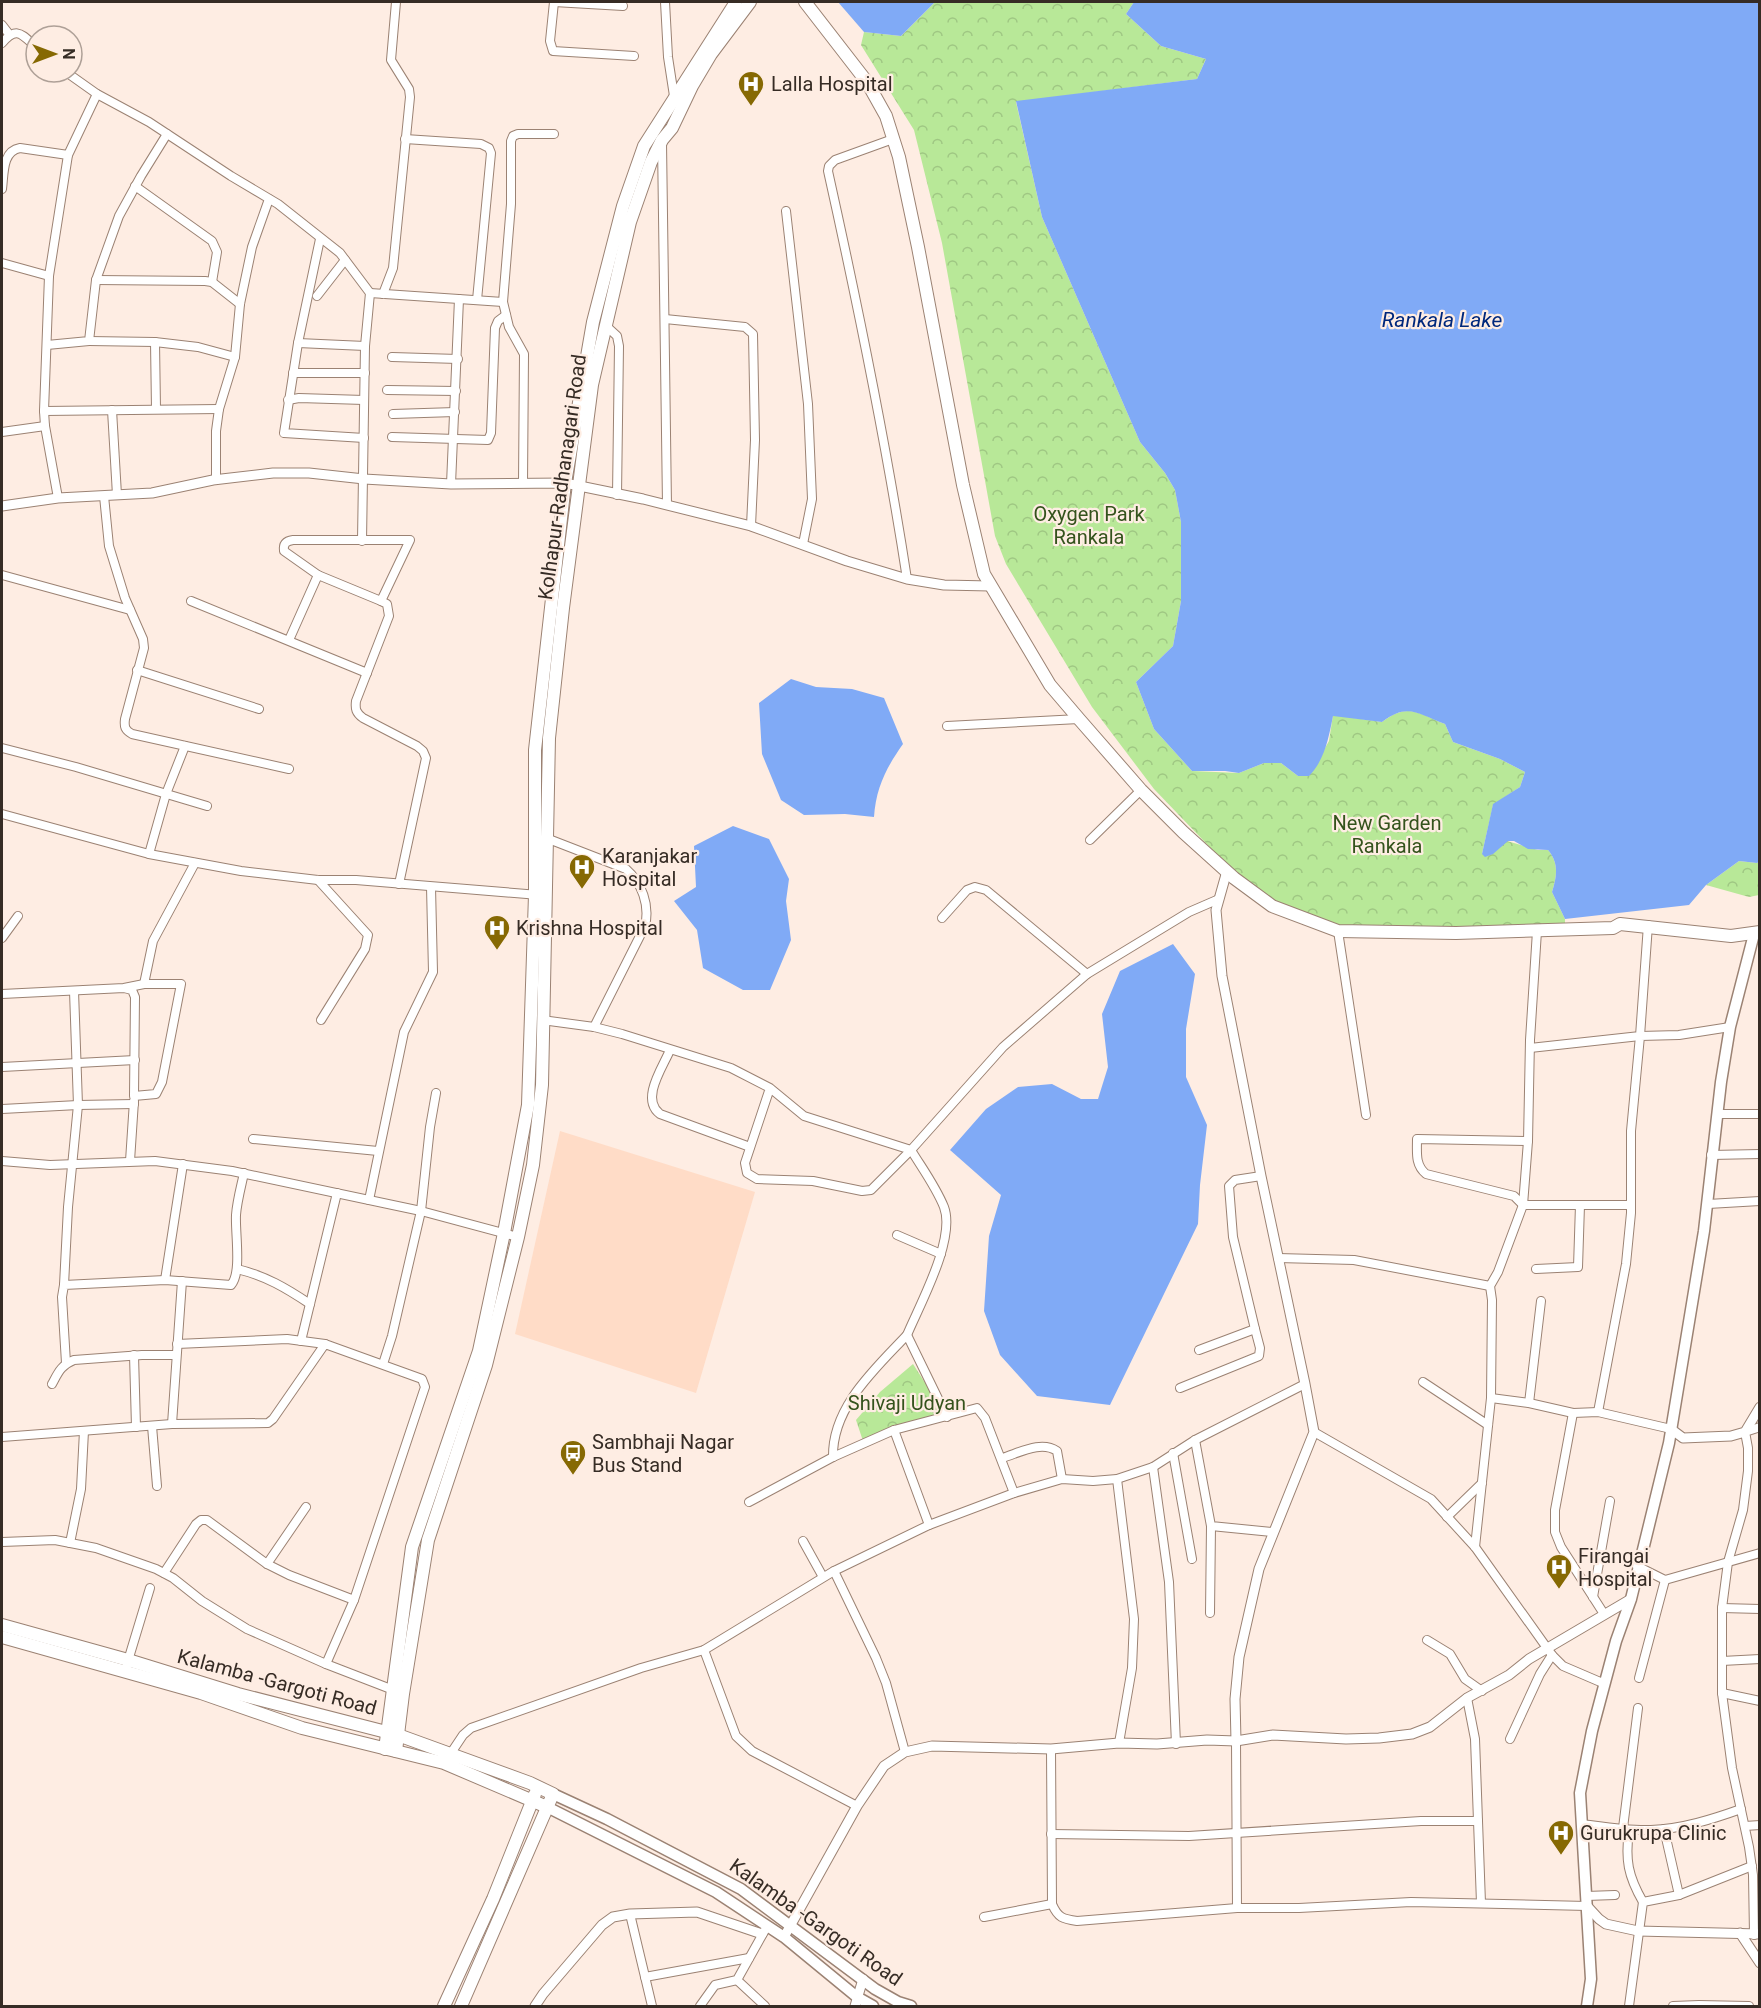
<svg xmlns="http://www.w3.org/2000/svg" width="1761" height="2008" viewBox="0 0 1761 2008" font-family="Roboto,sans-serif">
	<defs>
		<pattern id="park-crowns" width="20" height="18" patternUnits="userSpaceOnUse" patternTransform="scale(1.5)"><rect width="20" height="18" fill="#b8e898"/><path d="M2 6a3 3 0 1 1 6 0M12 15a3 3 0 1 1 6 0" fill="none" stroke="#9fc783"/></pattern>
	</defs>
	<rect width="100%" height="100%" fill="#feede3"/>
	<path fill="#ffdcc7" d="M560,1131L755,1192L696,1393L515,1334Z"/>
	<g fill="url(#park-crowns)">
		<path d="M935,2H1134L1126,14L1161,46L1206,59L1197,79L1016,102L1042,217L1140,442L1165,473L1175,490L1181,522V601L1173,646L1136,682L1154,729L1192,771L1239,773L1264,763H1281L1298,776H1309L1329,741L1333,715L1382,722C1408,702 1418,713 1445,724L1453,742L1500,759L1525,772L1520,787L1493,805L1482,854L1507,841L1538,850H1548C1559,863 1557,876 1552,892L1565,919V929L1338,931L1272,906L1224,862L1154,789L1092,707L1006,564L995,536L942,243L914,130L861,45L864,32L901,36Z"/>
		<path d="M1739,861L1757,863L1759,861V895L1749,897L1706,885Z"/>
		<path d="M913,1364L947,1417L864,1444L856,1420L880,1392Z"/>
	</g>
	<g fill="#80aaf6">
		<path d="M838,2H935L901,36L864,32Z"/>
		<path d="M1134,2H1759L1760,861L1757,863L1739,861L1706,885L1689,905L1565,919L1552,892C1557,876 1559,863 1548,850L1528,849L1514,841H1508L1493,854L1485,857L1482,854L1493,804L1520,787L1525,772L1500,759L1453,742L1445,724C1418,714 1408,702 1382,722L1333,716C1329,736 1325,760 1309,776H1298L1281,763H1264L1239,773L1225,771H1192L1154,729L1136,682L1173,646L1181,601V522L1175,490L1165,473L1140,442L1042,217L1016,101L1197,79L1206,59L1161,46L1126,14Z"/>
		<path d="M791,679L816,687L852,689L884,698L903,744C886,768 876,788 874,817L845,814L804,815L781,800L762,754L759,703Z"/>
		<path d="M733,826L769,839L789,879L786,901L791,940L770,990H743L703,968L697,930L674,901L696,887L694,846Z"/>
		<path d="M1173,944L1195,974L1186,1029V1077L1207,1125L1200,1185L1198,1224L1110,1405L1037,1396L1000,1355L984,1311L989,1236L1001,1195L950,1150L986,1109L1018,1087L1052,1084L1081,1099H1098L1108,1067L1102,1014L1120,971Z"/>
	</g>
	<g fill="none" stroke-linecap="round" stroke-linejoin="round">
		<g stroke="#9b8273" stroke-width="10">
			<g id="minor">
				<path d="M554,2L550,41L553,51L634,56"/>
				<path d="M554,2L623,6"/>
				<path d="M665,2L668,57L674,96"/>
				<path d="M2,25L9,34"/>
				<path d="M2,43C17,26 21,34 36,47"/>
				<path d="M66,72L97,94L149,122L231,176L278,204L340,253L370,293L365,346L362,541"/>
				<path d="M405,139L481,144L489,148L491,153L477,300"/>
				<path d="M893,139L835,160L829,166L828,171C858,306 886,442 907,579"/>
				<path d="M662,143L667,505"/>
				<path d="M135,186L212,241L217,252L212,282"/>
				<path d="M2,189C4,174 2,151 20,148L68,155"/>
				<path d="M786,211L808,404L812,499L803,544"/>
				<path d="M320,239L298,343L284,433L364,438"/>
				<path d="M2,263L49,276"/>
				<path d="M96,280L205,281L212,282L240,304"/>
				<path d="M370,293L503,302L511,204V141L513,136L518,134H554"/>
				<path d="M383,294L393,268L410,97L409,89L391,60L396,2"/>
				<path d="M317,296L345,260"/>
				<path d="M503,302L509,327L524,354L523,483"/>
				<path d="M665,319L745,327L753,334L755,440L751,526"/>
				<path d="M605,325L617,336L619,346L617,495"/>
				<path d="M89,341L155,342L198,347L235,357"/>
				<path d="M155,342L156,409"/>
				<path d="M298,343L365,346"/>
				<path d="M47,345L89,341L96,280L119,216L141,176L167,134"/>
				<path d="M392,357L458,359"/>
				<path d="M293,373H365"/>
				<path d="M387,390L456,391"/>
				<path d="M288,400L299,398L364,400"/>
				<path d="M112,410L117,495"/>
				<path d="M44,411L219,409"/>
				<path d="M393,414L455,412"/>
				<path d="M2,432L45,426"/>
				<path d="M392,437L488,440L491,433L495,328L498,321L506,315"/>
				<path d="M216,480V431L219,409L235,357L240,304L252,247L269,199"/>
				<path d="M451,484L459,299"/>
				<path d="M104,496L109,546L125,598L143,639L144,648L125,719C124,727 125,730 132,734L289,769"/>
				<path d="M58,498L45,426L44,411L49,276L68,155L97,94"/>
				<path d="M293,540H410L381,601L318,575L284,551C283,544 286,541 293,540Z"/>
				<path d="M2,575L130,610"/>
				<path d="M191,601L367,673"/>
				<path d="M381,601L387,604L389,616L356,701C355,709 356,713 363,718L417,746L423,751L426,758L399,884"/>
				<path d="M289,640L318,575"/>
				<path d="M137,670L259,709"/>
				<path d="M947,726L1079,719"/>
				<path d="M2,748L76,767L207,806"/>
				<path d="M2,814L149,854L241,871L318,880H356L539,895"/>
				<path d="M546,838L626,869C642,883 650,905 645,926L594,1027"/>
				<path d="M1090,840L1141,790"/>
				<path d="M149,854L166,794L185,746"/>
				<path d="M318,880L368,935L365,949L321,1020"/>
				<path d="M942,918L967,890L975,887L986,890L1087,974"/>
				<path d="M1338,931L1366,1115"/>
				<path d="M2,938L18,916"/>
				<path d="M144,984L153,941L195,863"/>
				<path d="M2,994L124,988L132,990L135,997L134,1096L156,1094L162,1082L181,984H144L124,988"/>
				<path d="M542,1020L594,1027L622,1034L731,1068L770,1088L804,1116L911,1150L871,1190L862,1191L813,1181L757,1179L747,1173L745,1163L770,1088"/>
				<path d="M1530,1048L1640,1036L1648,925"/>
				<path d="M670,1050C663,1067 640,1099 660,1114L750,1147"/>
				<path d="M2,1067L135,1060"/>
				<path d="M2,1109L78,1105L134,1104"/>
				<path d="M1718,1114H1760"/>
				<path d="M253,1139L378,1151"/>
				<path d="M1528,1141L1417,1139C1417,1153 1415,1165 1426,1174L1514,1196L1523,1205H1631"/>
				<path d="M1711,1155L1760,1154"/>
				<path d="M2,1161L50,1165L155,1161L232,1171L421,1211L518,1237"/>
				<path d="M130,1161L134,1101"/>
				<path d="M369,1200L404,1032L433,972L431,887"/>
				<path d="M1708,1204L1760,1201"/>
				<path d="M897,1235L941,1254"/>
				<path d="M1278,1258L1354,1260L1490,1286"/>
				<path d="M237,1269C266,1276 286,1288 310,1304"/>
				<path d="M1536,1269L1578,1267L1580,1205"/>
				<path d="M165,1280L183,1164"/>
				<path d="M64,1285L68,1207L78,1105L74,991"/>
				<path d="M907,1335C920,1304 956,1239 944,1207C936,1187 922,1168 911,1150L1003,1047L1087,974L1189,912L1219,899"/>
				<path d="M301,1341L337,1193"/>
				<path d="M177,1344L287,1339L325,1344"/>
				<path d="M1199,1350L1255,1329L1233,1237L1229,1186L1235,1180L1261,1176"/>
				<path d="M134,1355L136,1427"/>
				<path d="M66,1363L62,1297L64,1285L165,1280L231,1285C242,1273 235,1233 236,1215C237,1201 241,1187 244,1173"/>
				<path d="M383,1364L392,1336L421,1211L430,1127L436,1093"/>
				<path d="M1423,1382L1488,1425"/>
				<path d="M52,1384C58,1373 61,1365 74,1360L142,1355H176"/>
				<path d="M1180,1388L1259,1356L1260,1348L1255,1329"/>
				<path d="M1491,1398L1529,1403L1573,1413L1598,1412L1671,1429"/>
				<path d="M1529,1403L1541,1301"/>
				<path d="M1598,1412L1626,1264L1631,1213V1131L1640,1036L1679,1035L1730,1027"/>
				<path d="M1573,1413L1555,1510V1532L1561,1547L1604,1614"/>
				<path d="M172,1424L182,1281"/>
				<path d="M152,1426L157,1486"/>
				<path d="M894,1430L929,1525"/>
				<path d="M1314,1432L1431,1499L1475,1547L1552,1655L1563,1666L1605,1684"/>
				<path d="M2,1437L172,1424L268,1423L273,1419L325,1344L422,1379L425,1387L354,1600L326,1664L396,1691"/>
				<path d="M1195,1440L1211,1526L1272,1532"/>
				<path d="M1173,1453L1192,1559"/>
				<path d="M833,1457C832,1407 875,1369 907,1335L947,1417"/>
				<path d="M1002,1458C1019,1453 1041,1440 1057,1451L1062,1479"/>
				<path d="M1153,1467L1169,1582L1176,1744"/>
				<path d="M1117,1479L1134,1619L1132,1668L1119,1743"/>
				<path d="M749,1502L833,1457L894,1430L977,1408L985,1418L1014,1493"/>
				<path d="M1447,1517L1482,1483"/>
				<path d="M803,1541L823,1577"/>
				<path d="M2,1542L55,1540L96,1548L156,1569L173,1578L202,1601L247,1629L326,1664"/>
				<path d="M70,1543L81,1489L84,1431"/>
				<path d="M1475,1547L1491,1398L1492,1300L1490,1286L1498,1272L1523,1205L1528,1141L1530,1040L1537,931"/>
				<path d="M267,1564L306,1507"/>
				<path d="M1637,1566L1665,1580L1760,1553"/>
				<path d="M834,1571L876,1658L886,1683L905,1752"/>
				<path d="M164,1573L196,1524L201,1520H207L267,1564L289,1575L354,1600"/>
				<path d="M1593,1597L1610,1501"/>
				<path d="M1722,1608L1760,1609"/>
				<path d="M1210,1613L1211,1526"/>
				<path d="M1427,1640L1450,1654L1465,1679L1482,1691"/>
				<path d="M704,1650L736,1736L752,1751L857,1806"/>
				<path d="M1722,1661L1760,1659"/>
				<path d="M127,1664L150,1588"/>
				<path d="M1639,1678L1665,1580"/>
				<path d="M1722,1693L1760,1701"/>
				<path d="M1467,1698L1475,1739L1481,1903"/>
				<path d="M1510,1739L1540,1674L1552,1655"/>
				<path d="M1236,1741L1237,1908H1299L1411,1902L1587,1906"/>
				<path d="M1051,1749L1052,1904C1058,1918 1063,1919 1077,1921L1237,1908"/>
				<path d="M449,1756L463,1735L471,1728L641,1668L704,1650L834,1571L929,1525L1014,1493L1062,1479L1093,1481L1117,1479L1153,1467L1195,1440L1305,1384"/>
				<path d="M1582,1824C1605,1827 1628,1831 1651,1830C1682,1829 1713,1819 1741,1809"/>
				<path d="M1745,1826L1760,1825"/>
				<path d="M1623,1828L1638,1708"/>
				<path d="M1664,1829L1679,1895"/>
				<path d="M1629,1830C1625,1860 1628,1876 1643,1902"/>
				<path d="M1051,1834L1189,1836L1421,1821H1478"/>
				<path d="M1586,1896L1615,1895"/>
				<path d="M630,1914L652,2006"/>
				<path d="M984,1917L1052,1904"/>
				<path d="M1754,1935L1753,1875L1749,1847L1732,1768L1722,1693V1608L1728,1562L1743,1510L1748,1471V1448L1745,1432L1760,1427"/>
				<path d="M645,1977L749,1958"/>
				<path d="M737,1980L765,2006"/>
				<path d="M700,2006L715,1985L737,1980L765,1930"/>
				<path d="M1629,2006L1643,1902L1679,1895L1752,1866"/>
				<path d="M1673,2006L1699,2005L1749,2006"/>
			</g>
		</g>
		<g stroke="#9b8273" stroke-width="11">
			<g id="tertiary">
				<path d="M2,506L58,498L152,493L213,480L273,473H309L364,479L451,484L565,483L643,499L751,526L847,561L907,579L944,585L990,586"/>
				<path d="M1227,871L1216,910L1222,976L1261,1176L1305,1384L1314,1432L1259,1569L1239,1657L1235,1699L1236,1741"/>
				<path d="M1671,1429L1683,1438L1731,1436L1745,1432L1760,1407"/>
				<path d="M1587,1906L1599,1919L1606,1924L1638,1931L1760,1934"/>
				<path d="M1740,1933L1760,1963"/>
				<path d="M784,1937L857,1806L884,1766L905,1752L932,1746L1051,1749L1119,1743L1157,1744L1207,1740L1236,1741L1273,1735L1346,1739L1379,1738L1412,1734L1430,1727L1467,1698L1509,1675L1529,1659L1631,1599"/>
				<path d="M535,2006L543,1994L602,1925L613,1917L630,1914L697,1912L762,1934"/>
				<path d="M855,2006L863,1979"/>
			</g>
		</g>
		<g stroke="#9b8273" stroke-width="13">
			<g id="secondary">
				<path d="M553,1794L607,1819L741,1889L875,1989L898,2002L911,2006"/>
				<path d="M547,1807L716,1892L784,1937L857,1997L873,2006"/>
				<path d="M1587,2006L1591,1979L1580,1793L1592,1731L1616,1641L1631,1599L1669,1443L1704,1231L1721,1082L1730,1027L1754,934"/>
			</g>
		</g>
		<g stroke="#9b8273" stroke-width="14">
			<g id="primary">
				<path d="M805,2L867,82L886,116L899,157L918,247L963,485L984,574L1050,685L1079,719L1141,790L1183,832L1234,878L1272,906L1338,931L1456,933L1613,928L1620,924L1731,936L1760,932"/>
				<path d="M2,1625L128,1660L238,1694L398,1735L530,1783L553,1794L461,2006"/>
				<path d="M2,1637L201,1693L302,1728L444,1763L547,1807"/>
				<path d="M385,1749L412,1547L479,1351L504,1233L528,1105L535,895V750L565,483L593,322L623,206L644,146L736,2"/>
				<path d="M396,1751L403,1694L428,1540L486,1365L518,1237L533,1165L542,1085L549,738L563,608L592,385L630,222L651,162L662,140L672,128L692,86L711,54L750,2"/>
				<path d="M444,2006L493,1899L535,1794"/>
			</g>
		</g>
		<use href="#minor" stroke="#fff" stroke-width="8"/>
		<use href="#tertiary" stroke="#fff" stroke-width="9"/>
		<use href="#secondary" stroke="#fff" stroke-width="10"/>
		<use href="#primary" stroke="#fff" stroke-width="12"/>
	</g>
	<defs>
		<g id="hospital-pin" transform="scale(1.35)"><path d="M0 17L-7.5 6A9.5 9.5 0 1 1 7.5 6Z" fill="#866903" stroke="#feede3"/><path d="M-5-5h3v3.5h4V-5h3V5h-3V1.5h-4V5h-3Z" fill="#fff"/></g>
		<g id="bus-pin" transform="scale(1.35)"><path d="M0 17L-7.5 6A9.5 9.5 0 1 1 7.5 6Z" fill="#866903" stroke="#feede3"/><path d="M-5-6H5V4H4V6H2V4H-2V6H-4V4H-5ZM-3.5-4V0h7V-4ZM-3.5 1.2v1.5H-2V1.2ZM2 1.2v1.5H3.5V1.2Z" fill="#fff"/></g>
	</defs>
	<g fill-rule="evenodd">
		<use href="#hospital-pin" x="751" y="84"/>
		<use href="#hospital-pin" x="582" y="867"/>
		<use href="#hospital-pin" x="497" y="928"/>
		<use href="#bus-pin" x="573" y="1453"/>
		<use href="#hospital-pin" x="1559" y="1567"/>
		<use href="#hospital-pin" x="1561" y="1833"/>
	</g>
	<g text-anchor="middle" stroke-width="4.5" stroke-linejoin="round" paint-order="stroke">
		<g font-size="20" fill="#362c25" stroke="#feede3" text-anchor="start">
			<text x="771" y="91">Lalla Hospital</text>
			<text x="602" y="863">Karanjakar<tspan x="602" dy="23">Hospital</tspan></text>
			<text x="516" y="935">Krishna Hospital</text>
			<text x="592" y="1449">Sambhaji Nagar<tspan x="592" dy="23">Bus Stand</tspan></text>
			<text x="1578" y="1563">Firangai<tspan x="1578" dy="23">Hospital</tspan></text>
			<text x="1580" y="1840">Gurukrupa Clinic</text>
		</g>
		<g font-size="20" fill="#362c25" stroke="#feede3">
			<text transform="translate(562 477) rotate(-82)" y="7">Kolhapur-Radhanagari Road</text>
			<text transform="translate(277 1682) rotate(15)" y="7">Kalamba -Gargoti Road</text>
			<text transform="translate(816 1922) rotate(35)" y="7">Kalamba -Gargoti Road</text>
		</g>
		<g font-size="20" fill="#34531c" stroke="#feede3">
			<text x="1089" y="521">Oxygen Park<tspan x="1089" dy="23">Rankala</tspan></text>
			<text x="1387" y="830">New Garden<tspan x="1387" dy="23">Rankala</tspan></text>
			<text x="907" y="1410">Shivaji Udyan</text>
		</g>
		<g font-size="21" font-style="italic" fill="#00287c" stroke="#feede3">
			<text x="1442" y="327">Rankala Lake</text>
		</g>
	</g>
	<rect width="1761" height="2008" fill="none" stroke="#362c25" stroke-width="6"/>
	<g transform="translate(54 54) rotate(90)"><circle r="28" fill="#feede3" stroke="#aea097" stroke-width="1.5"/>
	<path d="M0-4.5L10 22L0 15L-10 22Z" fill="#866903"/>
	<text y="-9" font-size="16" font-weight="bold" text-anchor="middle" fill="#362c25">N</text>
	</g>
</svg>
